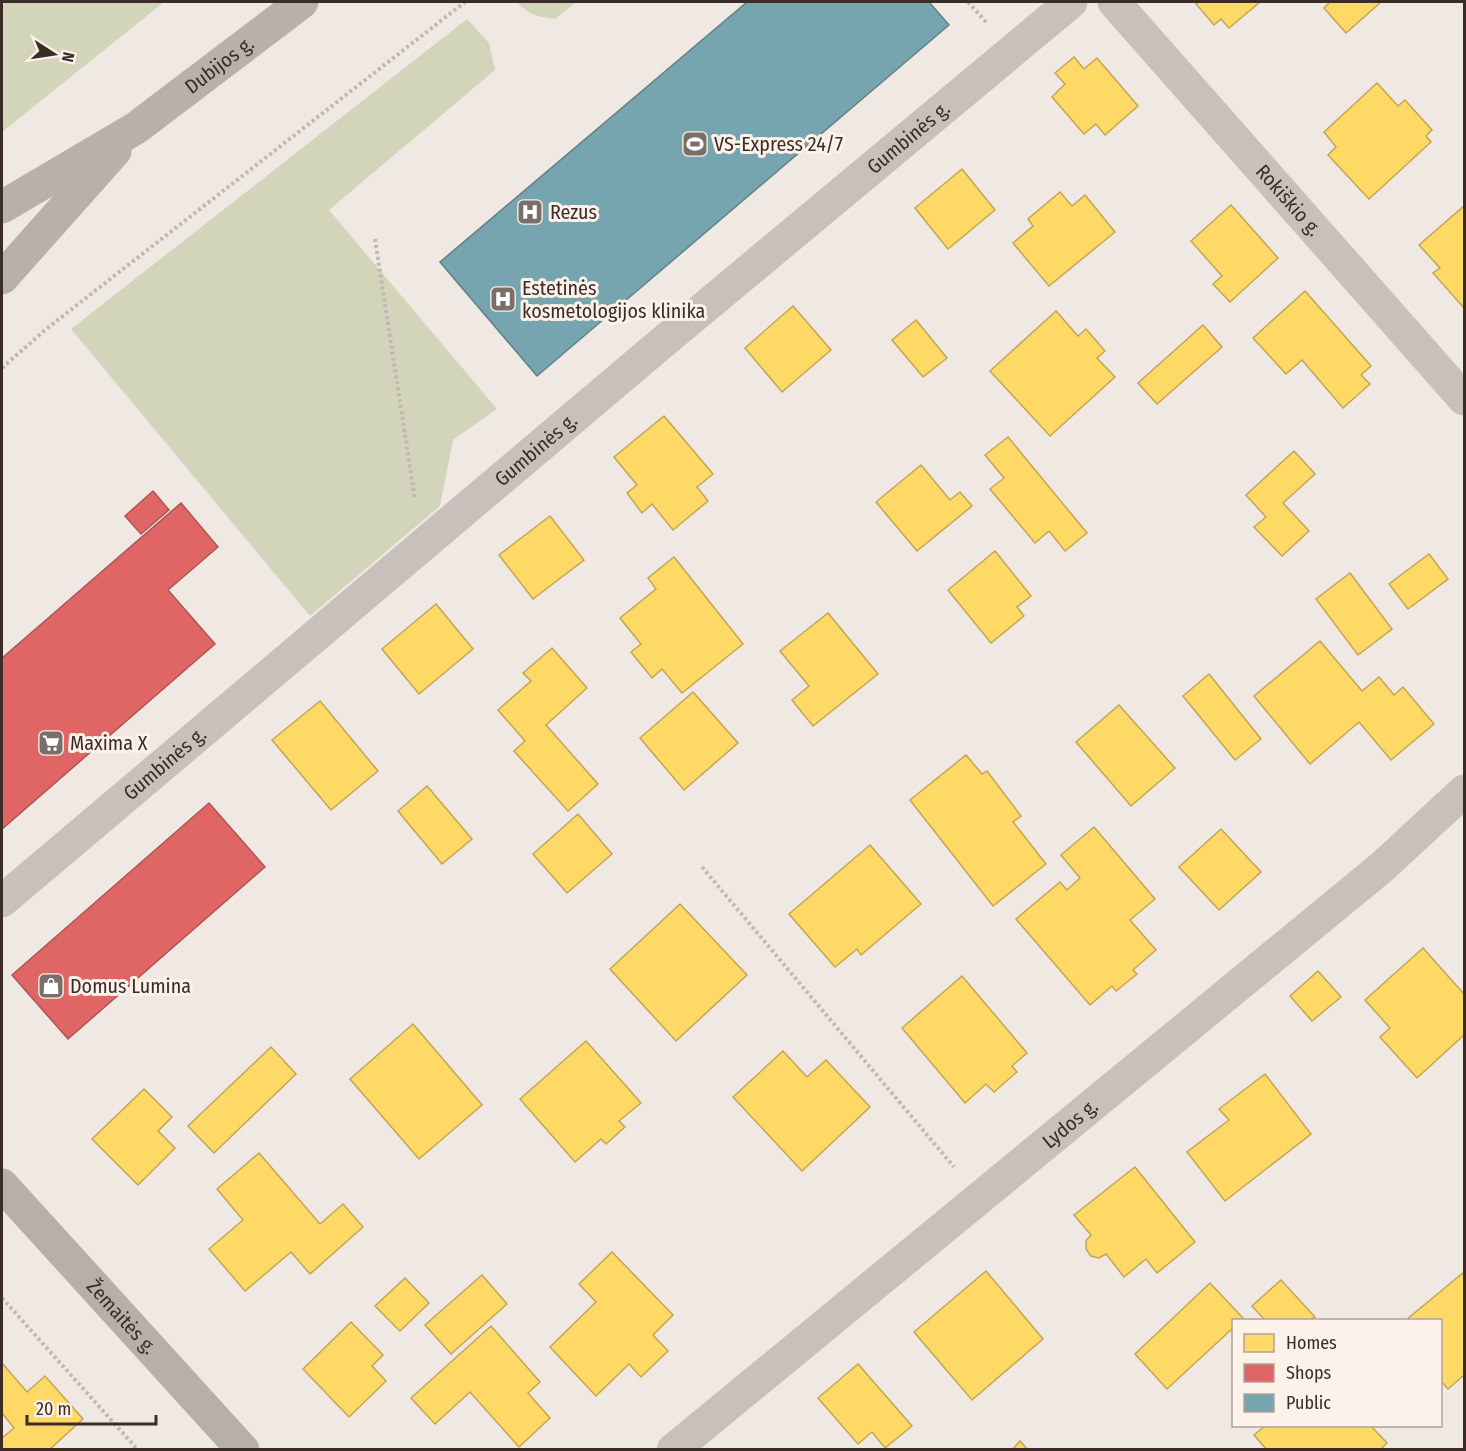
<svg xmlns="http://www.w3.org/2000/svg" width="1466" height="1451" viewBox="0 0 1466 1451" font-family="'Fira Sans Condensed',sans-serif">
	<rect width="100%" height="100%" fill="#efe8e3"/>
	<g fill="#d3d5bb">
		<path d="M6,2H164L2,132V3Z"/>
		<path d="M517,2H576L555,19C538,17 529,15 517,2Z"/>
		<path d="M467,19L489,43L495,70L329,210L497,409L453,440L440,506L310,616L71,329Z"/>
	</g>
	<g fill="#ffd966" stroke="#c4a553" stroke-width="1.5">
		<path d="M1199,2H1260L1229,28L1221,19L1214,25L1196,4Z"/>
		<path d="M1330,2H1381L1346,33L1324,8Z"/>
		<path d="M1074,57L1084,69L1097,58L1138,106L1105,135L1096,124L1084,134L1052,97L1065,84L1055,73Z"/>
		<path d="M1377,83L1398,106L1405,100L1432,130L1426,136L1431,142L1369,199L1328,155L1336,147L1324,132Z"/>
		<path d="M962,169L995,210L948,249L915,208Z"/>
		<path d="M1060,192L1072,206L1085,195L1115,232L1049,286L1013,243L1033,226L1028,219Z"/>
		<path d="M1231,205L1278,258L1230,302L1213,284L1222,276L1191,241Z"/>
		<path d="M1464,206V308L1433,273L1440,268L1419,245Z"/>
		<path d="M1305,291L1371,366L1361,375L1370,384L1343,408L1302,360L1286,374L1253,338Z"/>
		<path d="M793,306L831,350L782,392L745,348Z"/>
		<path d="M1056,311L1078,336L1086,329L1105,351L1097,358L1115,377L1050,436L990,371Z"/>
		<path d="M916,320L947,358L923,377L892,340Z"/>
		<path d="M1203,325L1222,347L1157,404L1138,383Z"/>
		<path d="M664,416L713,474L697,487L708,501L673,530L652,504L642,513L627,493L637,485L614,457Z"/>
		<path d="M1008,437L1087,533L1065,551L1049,531L1035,543L990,489L1004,478L985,455Z"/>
		<path d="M1294,451L1315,474L1283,503L1309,531L1282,556L1254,527L1266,517L1246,495Z"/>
		<path d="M921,465L950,500L960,492L972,506L917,551L876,502Z"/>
		<path d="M550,516L584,560L533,599L499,555Z"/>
		<path d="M995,551L1031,596L1017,607L1024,616L991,643L948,590Z"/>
		<path d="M1429,554L1448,579L1408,609L1389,584Z"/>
		<path d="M674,557L743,644L682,693L662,669L652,678L631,652L641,644L620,618L656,589L648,578Z"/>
		<path d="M1350,573L1392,629L1358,655L1316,599Z"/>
		<path d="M436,604L473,649L419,694L382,649Z"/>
		<path d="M828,613L878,674L813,726L792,700L809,686L780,651Z"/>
		<path d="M1320,641L1362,691L1379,677L1394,695L1403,687L1434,724L1391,760L1359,722L1310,764L1254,696Z"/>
		<path d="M552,648L587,688L546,725L598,784L568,811L514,751L525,741L498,710L531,681L523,673Z"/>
		<path d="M1209,674L1261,739L1235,760L1183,696Z"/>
		<path d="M693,692L738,743L684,790L640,738Z"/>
		<path d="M320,701L378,771L331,810L272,740Z"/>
		<path d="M1119,705L1175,768L1131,806L1076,742Z"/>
		<path d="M966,755L982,774L987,771L1021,816L1013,822L1046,864L993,906L910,800Z"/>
		<path d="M427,786L472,839L442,864L398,811Z"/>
		<path d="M578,814L612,854L567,893L533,854Z"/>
		<path d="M1094,827L1155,899L1130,920L1156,950L1133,970L1137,974L1116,991L1112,986L1090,1005L1016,919L1060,882L1067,890L1080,878L1061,855Z"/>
		<path d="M1221,829L1261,872L1219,910L1179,867Z"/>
		<path d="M870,845L921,904L861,955L857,949L835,967L789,914Z"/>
		<path d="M680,904L747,975L676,1041L610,969Z"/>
		<path d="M1423,948L1464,994V1035L1417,1078L1380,1037L1390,1028L1365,1000Z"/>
		<path d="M1318,971L1341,997L1312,1021L1290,996Z"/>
		<path d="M962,976L1027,1053L1012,1066L1017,1072L994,1092L986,1084L965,1103L902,1028Z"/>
		<path d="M413,1024L482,1105L419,1159L350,1079Z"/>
		<path d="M586,1041L641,1103L619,1121L625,1127L606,1144L601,1139L575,1162L520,1099Z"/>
		<path d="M271,1047L296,1074L214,1153L188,1126Z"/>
		<path d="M783,1051L807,1077L826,1060L870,1107L802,1171L733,1097Z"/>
		<path d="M1265,1074L1311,1134L1225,1201L1187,1152L1229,1120L1219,1109Z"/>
		<path d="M144,1089L172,1117L158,1131L175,1148L138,1185L92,1139Z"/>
		<path d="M259,1153L320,1224L343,1204L363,1227L310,1274L291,1252L245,1291L209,1249L243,1220L217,1189Z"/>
		<path d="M1135,1167L1195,1242L1157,1273L1146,1259L1124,1277L1106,1254L1099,1258L1091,1256L1086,1249V1241L1091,1235L1074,1215Z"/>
		<path d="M612,1252L673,1315L653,1335L668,1351L641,1377L629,1364L596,1396L550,1347L596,1302L579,1284Z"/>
		<path d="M986,1271L1043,1339L972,1400L914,1332Z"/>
		<path d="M1464,1272V1375L1448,1389L1440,1380V1320H1406Z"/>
		<path d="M482,1275L507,1304L451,1354L425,1325Z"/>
		<path d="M405,1278L429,1303L400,1331L375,1306Z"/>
		<path d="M1281,1280L1315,1317L1310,1320H1265L1252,1306Z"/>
		<path d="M1210,1283L1243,1318L1240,1320H1234V1327L1167,1389L1135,1354Z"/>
		<path d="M351,1322L383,1355L372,1366L386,1381L349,1417L303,1369Z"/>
		<path d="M491,1326L540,1382L528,1393L550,1418L519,1447L470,1392L435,1424L411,1398Z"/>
		<path d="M2,1363L27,1392L45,1376L83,1419L49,1450H2V1438L14,1428L2,1413Z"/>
		<path d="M858,1364L912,1426L885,1448L872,1432L858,1444L818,1398Z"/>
		<path d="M1265,1426H1371L1387,1443L1380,1450H1267L1254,1435Z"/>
		<path d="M1020,1441L1028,1450H1012Z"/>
	</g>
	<g fill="#e06666" stroke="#ae5553" stroke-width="1.5">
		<path d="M153,491L169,510L141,534L125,516Z"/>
		<path d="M181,503L218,547L168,590L215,644L2,829V658Z"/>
		<path d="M209,803L265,867L68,1039L12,975Z"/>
	</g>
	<path fill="#76a5af" stroke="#648186" stroke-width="1.5" d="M747,2H929L949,25L537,376L440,262Z"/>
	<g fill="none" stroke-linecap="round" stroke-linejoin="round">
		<g stroke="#c2b8b3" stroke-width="4" stroke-dasharray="3 3" stroke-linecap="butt">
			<path d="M968,2L986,22"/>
			<path d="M375,239L415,500"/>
			<path d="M2,368L45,330L465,2"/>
			<path d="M702,867L954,1167"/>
			<path d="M2,1298L138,1450"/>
		</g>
		<g stroke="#c9c0bb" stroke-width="33">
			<path id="s1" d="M1114,2L1464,399"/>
			<path id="s2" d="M2,901L657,347L1071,2"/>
			<path id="s3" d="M673,1450L1382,867L1464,791"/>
		</g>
		<g stroke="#b9b0ab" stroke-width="33">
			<path id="s4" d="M2,207L136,128L302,2"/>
			<path d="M2,278L115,151"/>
		</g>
		<path stroke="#b8aeaa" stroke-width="33" id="s5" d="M2,1185L243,1450"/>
	</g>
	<defs>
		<g id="stadium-square" transform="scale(1.35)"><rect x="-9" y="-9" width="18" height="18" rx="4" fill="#7a6e69" stroke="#fcf2ea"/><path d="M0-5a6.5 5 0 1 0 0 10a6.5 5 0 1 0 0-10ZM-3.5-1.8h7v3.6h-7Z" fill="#fff"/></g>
		<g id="hospital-square" transform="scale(1.35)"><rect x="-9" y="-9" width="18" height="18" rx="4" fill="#7a6e69" stroke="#fcf2ea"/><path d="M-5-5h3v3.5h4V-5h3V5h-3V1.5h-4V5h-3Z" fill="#fff"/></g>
		<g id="supermarket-square" transform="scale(1.35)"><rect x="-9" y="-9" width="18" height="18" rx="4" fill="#7a6e69" stroke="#fcf2ea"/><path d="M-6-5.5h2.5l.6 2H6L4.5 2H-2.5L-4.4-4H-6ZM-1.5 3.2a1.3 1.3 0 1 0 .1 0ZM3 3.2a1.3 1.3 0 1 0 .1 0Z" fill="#fff"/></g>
		<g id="shop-square" transform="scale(1.35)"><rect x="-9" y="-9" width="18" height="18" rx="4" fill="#7a6e69" stroke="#fcf2ea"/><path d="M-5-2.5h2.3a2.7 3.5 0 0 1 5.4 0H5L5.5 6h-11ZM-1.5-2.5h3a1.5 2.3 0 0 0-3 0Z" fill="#fff"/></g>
	</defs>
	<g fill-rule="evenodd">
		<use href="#stadium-square" x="695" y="144"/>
		<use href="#hospital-square" x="530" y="212"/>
		<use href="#hospital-square" x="503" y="299"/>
		<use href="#supermarket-square" x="51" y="743"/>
		<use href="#shop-square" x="51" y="986"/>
	</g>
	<g text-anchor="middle" stroke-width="6" stroke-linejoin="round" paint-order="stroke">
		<g font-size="20" fill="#3b2c28" stroke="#fcf2ea">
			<text dy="7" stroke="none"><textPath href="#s4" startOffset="260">Dubijos g.</textPath></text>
			<text dy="7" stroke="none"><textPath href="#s2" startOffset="1185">Gumbinės g.</textPath></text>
			<text dy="7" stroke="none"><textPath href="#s1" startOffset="264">Rokiškio g.</textPath></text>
			<text dy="7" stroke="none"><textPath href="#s2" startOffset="699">Gumbinės g.</textPath></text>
			<text dy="7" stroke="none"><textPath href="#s2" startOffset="213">Gumbinės g.</textPath></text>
			<text dy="7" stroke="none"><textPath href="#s3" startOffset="514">Lydos g.</textPath></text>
			<text dy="7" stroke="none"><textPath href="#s5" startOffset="178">Žemaitės g.</textPath></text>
		</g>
		<g font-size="20" fill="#3b2c28" stroke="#fcf2ea" text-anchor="start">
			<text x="714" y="151">VS-Express 24/7</text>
			<text x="550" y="219">Rezus</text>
			<text x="522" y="295">Estetinės<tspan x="522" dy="23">kosmetologijos klinika</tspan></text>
			<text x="70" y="750">Maxima X</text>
			<text x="70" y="993">Domus Lumina</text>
		</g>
	</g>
	<rect width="1466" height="1451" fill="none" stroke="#3b2c28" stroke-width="6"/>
	<rect x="1232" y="1319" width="210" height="108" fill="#fcf2ea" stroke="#afa39c" stroke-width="1.5"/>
	<rect x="1244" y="1334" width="30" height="18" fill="#ffd966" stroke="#afa39c" stroke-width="1.5"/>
	<text x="1286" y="1349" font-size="18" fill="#3b2c28">Homes</text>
	<rect x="1244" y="1364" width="30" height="18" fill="#e06666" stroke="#afa39c" stroke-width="1.5"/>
	<text x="1286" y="1379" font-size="18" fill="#3b2c28">Shops</text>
	<rect x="1244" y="1394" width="30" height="18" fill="#76a5af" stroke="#afa39c" stroke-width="1.5"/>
	<text x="1286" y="1409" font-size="18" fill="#3b2c28">Public</text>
	<g transform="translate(54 54) rotate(102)" stroke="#fcf2ea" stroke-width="4.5" paint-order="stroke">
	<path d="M0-4.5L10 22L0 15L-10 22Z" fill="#3b2c28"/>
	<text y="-9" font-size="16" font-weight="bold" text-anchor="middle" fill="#3b2c28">N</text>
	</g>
	<path d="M27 1415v9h129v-9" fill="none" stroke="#3b2c28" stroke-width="3"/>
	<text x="36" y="1415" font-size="18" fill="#3b2c28" stroke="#fcf2ea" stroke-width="4.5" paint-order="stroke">20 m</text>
</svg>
